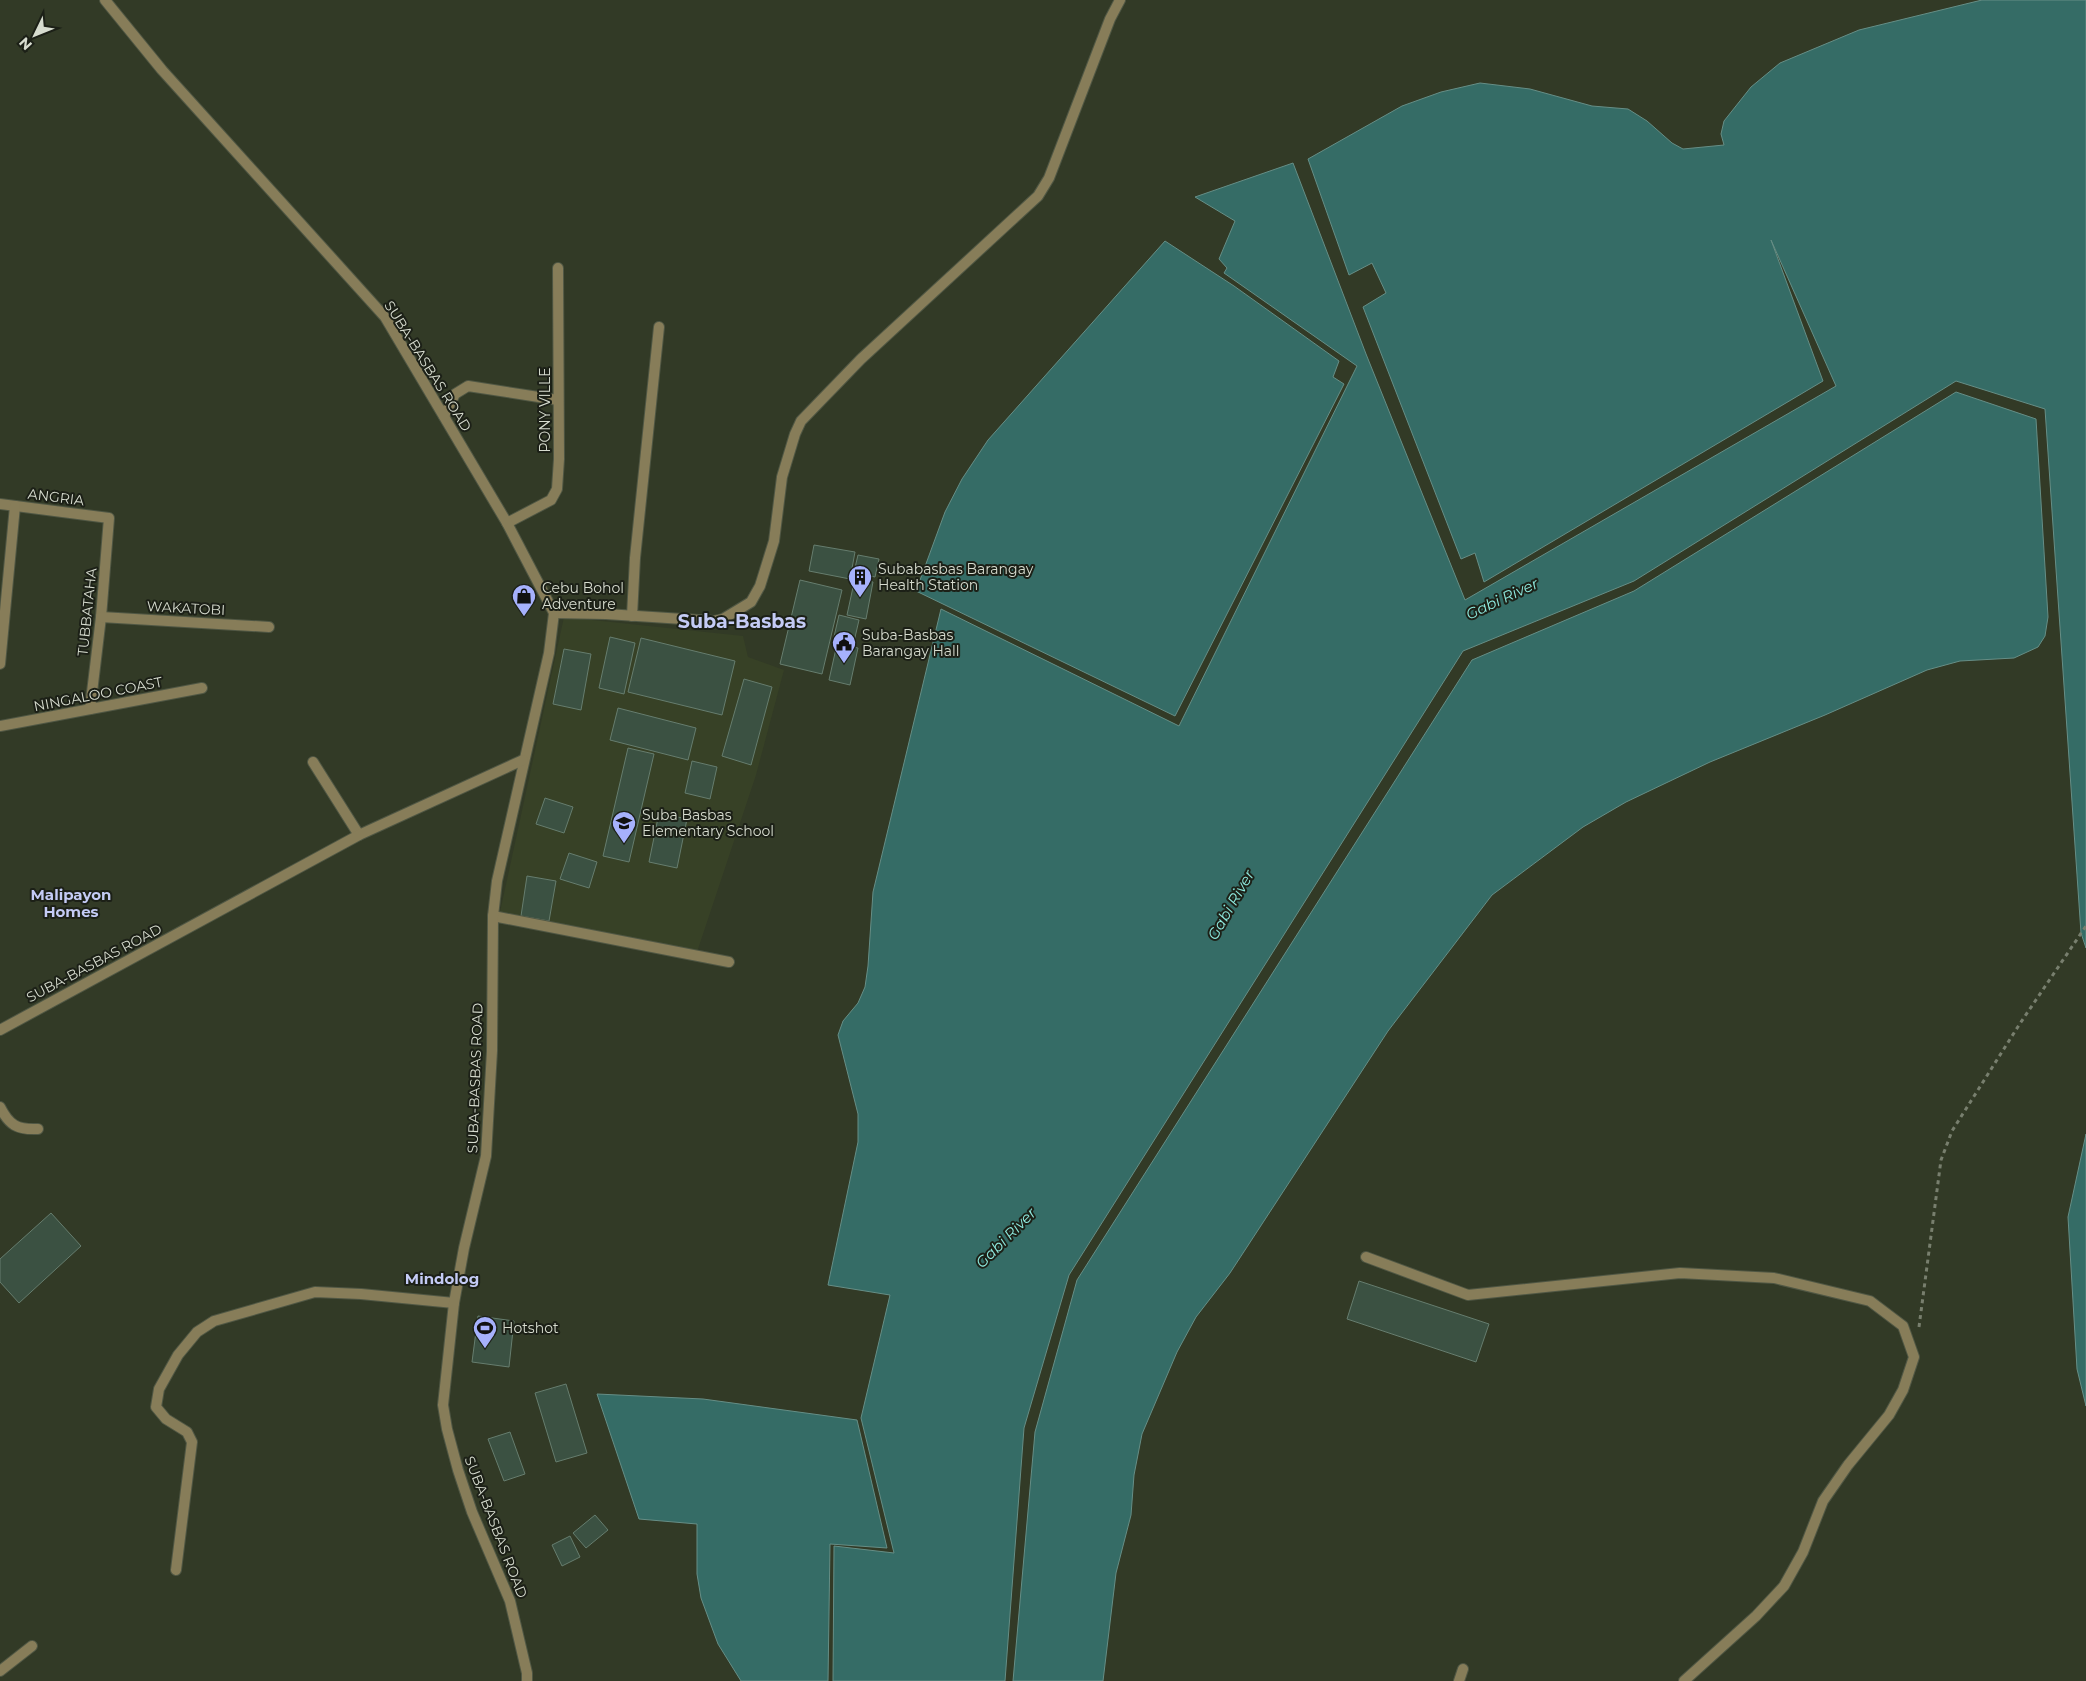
<svg xmlns="http://www.w3.org/2000/svg" width="2086" height="1681" viewBox="0 0 2086 1681" font-family="Montserrat,sans-serif">
	<rect width="100%" height="100%" fill="#323a26"/>
	<path fill="#374126" d="M564,617L743,636L748,657L784,670L756,775L697,952L500,912Z"/>
	<g fill="#356c66" stroke="#668e86">
		<path d="M1982,0H2086V948L2081,933L2045,409L1956,381L1634,581L1463,651L1069,1275L1024,1428L1005,1681H833L834,1546L894,1553L861,1418L890,1295L828,1285L858,1142V1114L838,1035L843,1021L858,1003L865,987L868,966L873,892L941,609L1179,726L1357,366L1224,273L1227,268L1219,259L1235,221L1195,197L1293,163L1366,354L1465,600L1836,386L1771,240L1823,381L1484,582L1475,553L1461,559L1363,307L1386,293L1372,263L1349,275L1308,159L1402,106L1441,92L1480,83L1530,89L1592,106L1628,109L1647,121L1672,143L1683,149L1724,145L1721,134L1724,121L1751,87L1780,63L1859,30Z"/>
		<path d="M1165,241L1234,286L1339,361L1333,377L1344,384L1175,716L916,591L945,512L962,479L988,440Z"/>
		<path d="M1956,392L2036,419L2048,617L2045,636L2038,647L2014,658L1960,661L1927,670L1825,715L1710,762L1626,802L1583,827L1492,895L1388,1031L1230,1273L1196,1317L1177,1352L1142,1434L1134,1475L1131,1515L1116,1573L1103,1681H1013L1035,1432L1077,1280L1472,660L1634,591Z"/>
		<path d="M2086,1134V1406L2077,1369L2068,1217Z"/>
		<path d="M597,1394L703,1399L857,1420L887,1548L830,1544L828,1681H741L718,1644L701,1598L697,1574V1524L639,1519Z"/>
	</g>
	<g fill="#3b5142" stroke="#667d6e">
		<path d="M814,545L855,552L850,579L809,571Z"/>
		<path d="M858,555L879,559L875,577L854,572Z"/>
		<path d="M855,578L873,582L866,619L847,615Z"/>
		<path d="M800,580L842,590L822,674L780,664Z"/>
		<path d="M839,615L859,620L853,646L833,641Z"/>
		<path d="M610,637L635,643L624,694L599,688Z"/>
		<path d="M641,638L735,661L722,715L628,692Z"/>
		<path d="M837,644L858,648L850,685L829,680Z"/>
		<path d="M564,649L591,654L581,710L553,704Z"/>
		<path d="M744,679L772,687L751,765L722,756Z"/>
		<path d="M618,708L696,728L688,760L610,740Z"/>
		<path d="M628,748L654,754L629,862L603,856Z"/>
		<path d="M692,761L717,767L710,799L685,793Z"/>
		<path d="M545,798L573,807L564,833L536,824Z"/>
		<path d="M659,813L687,819L677,868L649,862Z"/>
		<path d="M569,853L597,862L589,888L560,879Z"/>
		<path d="M527,876L556,881L549,921L521,916Z"/>
		<path d="M51,1213L81,1246L19,1303L0,1282V1259Z"/>
		<path d="M1359,1281L1489,1324L1476,1362L1347,1319Z"/>
		<path d="M478,1316L514,1321L509,1367L472,1362Z"/>
		<path d="M566,1384L587,1453L556,1462L535,1393Z"/>
		<path d="M510,1432L525,1474L504,1481L488,1439Z"/>
		<path d="M595,1515L608,1530L586,1548L573,1533Z"/>
		<path d="M570,1536L580,1557L562,1566L552,1545Z"/>
	</g>
	<g fill="none" stroke-linecap="round" stroke-linejoin="round">
		<g stroke="#505744" stroke-width="12">
			<g id="service">
				<path d="M444,416L455,394L468,386L558,400"/>
				<path d="M507,523L551,500L557,489L559,459L558,268"/>
				<path d="M632,616L635,558L659,327"/>
				<path d="M1366,1257L1468,1295L1680,1273L1774,1278L1870,1301L1903,1326L1914,1357L1903,1390L1889,1415L1848,1465L1823,1501L1803,1552L1784,1586L1756,1616L1684,1681"/>
				<path d="M1459,1681L1463,1669"/>
			</g>
		</g>
		<g stroke="#505744" stroke-width="12">
			<g id="minor">
				<path d="M0,504L109,518L101,617L90,709"/>
				<path d="M554,613L606,614L714,621L723,619L751,602L760,586L774,541L782,477L795,434L801,421L861,359L1038,196L1049,178L1110,19L1120,0"/>
				<path d="M101,617L269,627"/>
				<path d="M0,664L15,506"/>
				<path d="M0,726L202,688"/>
				<path d="M313,762L359,835"/>
				<path d="M493,916L729,962"/>
				<path d="M0,1107C9,1125 17,1130 38,1129"/>
				<path d="M176,1570L192,1442L187,1432L166,1419L156,1407L159,1389L178,1355L197,1332L214,1321L315,1292L361,1294L454,1303"/>
				<path d="M0,1671L32,1646"/>
			</g>
		</g>
		<g stroke="#505744" stroke-width="12">
			<g id="tertiary">
				<path d="M105,0L162,70L385,317L507,523L554,613L549,653L497,881L493,916L492,1051L486,1156L464,1248L454,1303L443,1405L447,1429L458,1470L472,1512L510,1601L527,1673V1681"/>
				<path d="M0,1030L359,835L523,760"/>
			</g>
		</g>
		<path stroke="#787f6e" stroke-width="3" stroke-dasharray="4 4" stroke-linecap="butt" d="M1919,1327L1941,1160L1952,1131L2019,1025L2086,926"/>
		<use href="#service" stroke="#877d59" stroke-width="10"/>
		<use href="#minor" stroke="#877d59" stroke-width="10"/>
		<use href="#tertiary" stroke="#877d59" stroke-width="10"/>
	</g>
	<defs>
		<g id="building-pin" transform="scale(1.25)"><path d="M0 17L-7.5 6A9.5 9.5 0 1 1 7.5 6Z" fill="#a6b1fc" stroke="#1c2017"/><path d="M-4-6H4V6H1V3H-1V6H-4ZM-2.5-4.3h1.7v1.8h-1.7ZM.8-4.3h1.7v1.8H.8ZM-2.5-1h1.7V.8h-1.7ZM.8-1h1.7V.8H.8Z" fill="#111"/></g>
		<g id="shop-pin" transform="scale(1.25)"><path d="M0 17L-7.5 6A9.5 9.5 0 1 1 7.5 6Z" fill="#a6b1fc" stroke="#1c2017"/><path d="M-5-2.5h2.3a2.7 3.5 0 0 1 5.4 0H5L5.5 6h-11ZM-1.5-2.5h3a1.5 2.3 0 0 0-3 0Z" fill="#111"/></g>
		<g id="civic-pin" transform="scale(1.25)"><path d="M0 17L-7.5 6A9.5 9.5 0 1 1 7.5 6Z" fill="#a6b1fc" stroke="#1c2017"/><path d="M-.6-6.5H3V-4.5H.6V-3L4-1V1h2V6H-6V1h2V-1L-.6-3ZM-1.2 2.5V6h2.4V2.5Z" fill="#111"/></g>
		<g id="school-pin" transform="scale(1.25)"><path d="M0 17L-7.5 6A9.5 9.5 0 1 1 7.5 6Z" fill="#a6b1fc" stroke="#1c2017"/><path d="M0-5L7-2L0 1L-7-2ZM-4 1L0 2.5L4 1V4Q0 6-4 4Z" fill="#111"/></g>
		<g id="stadium-pin" transform="scale(1.25)"><path d="M0 17L-7.5 6A9.5 9.5 0 1 1 7.5 6Z" fill="#a6b1fc" stroke="#1c2017"/><path d="M0-5a6.5 5 0 1 0 0 10a6.5 5 0 1 0 0-10ZM-3.5-1.8h7v3.6h-7Z" fill="#111"/></g>
	</defs>
	<g fill-rule="evenodd">
		<use href="#building-pin" x="860" y="577"/>
		<use href="#shop-pin" x="524" y="596"/>
		<use href="#civic-pin" x="844" y="643"/>
		<use href="#school-pin" x="624" y="823"/>
		<use href="#stadium-pin" x="485" y="1328"/>
	</g>
	<g text-anchor="middle" stroke-width="4" stroke-linejoin="round" paint-order="stroke">
		<g font-size="14" fill="#d7dccf" stroke="#1c2017">
			<text transform="translate(428 366) rotate(58)" y="5">SUBA-BASBAS ROAD</text>
			<text transform="translate(545 410) rotate(-90)" y="5">PONY VILLE</text>
			<text transform="translate(56 497) rotate(7)" y="5">ANGRIA</text>
			<text transform="translate(186 608) rotate(3)" y="5">WAKATOBI</text>
			<text transform="translate(87 612) rotate(-84)" y="5">TUBBATAHA</text>
			<text transform="translate(98 694) rotate(-11)" y="5">NINGALOO COAST</text>
			<text transform="translate(94 963) rotate(-28)" y="5">SUBA-BASBAS ROAD</text>
			<text transform="translate(475 1078) rotate(-88)" y="5">SUBA-BASBAS ROAD</text>
			<text transform="translate(496 1527) rotate(69)" y="5">SUBA-BASBAS ROAD</text>
		</g>
		<g font-size="14" fill="#d7dccf" stroke="#1c2017" text-anchor="start">
			<text x="878" y="574">Subabasbas Barangay<tspan x="878" dy="16">Health Station</tspan></text>
			<text x="542" y="593">Cebu Bohol<tspan x="542" dy="16">Adventure</tspan></text>
			<text x="862" y="640">Suba-Basbas<tspan x="862" dy="16">Barangay Hall</tspan></text>
			<text x="642" y="820">Suba Basbas<tspan x="642" dy="16">Elementary School</tspan></text>
			<text x="502" y="1333">Hotshot</text>
		</g>
		<g font-size="15" font-style="italic" fill="#8febe0" stroke="#1c2017">
			<text transform="translate(1502 599) rotate(-25)" y="5">Gabi River</text>
			<text transform="translate(1231 905) rotate(-60)" y="5">Gabi River</text>
			<text transform="translate(1006 1238) rotate(-45)" y="5">Gabi River</text>
		</g>
		<g font-size="15" font-weight="bold" fill="#c4cbf5" stroke="#1c2017">
			<text x="71" y="900">Malipayon<tspan x="71" dy="17">Homes</tspan></text>
			<text x="442" y="1284">Mindolog</text>
		</g>
		<g font-size="19" font-weight="bold" fill="#c4cbf5" stroke="#1c2017">
			<text x="742" y="628">Suba-Basbas</text>
		</g>
	</g>
	<g transform="translate(35 35) rotate(227)" stroke="#1c2017" stroke-width="4" paint-order="stroke">
	<path d="M0-4L9 19L0 12L-9 19Z" fill="#d7dccf"/>
	<text y="-8" font-size="14" font-weight="bold" text-anchor="middle" fill="#d7dccf">N</text>
	</g>
</svg>
